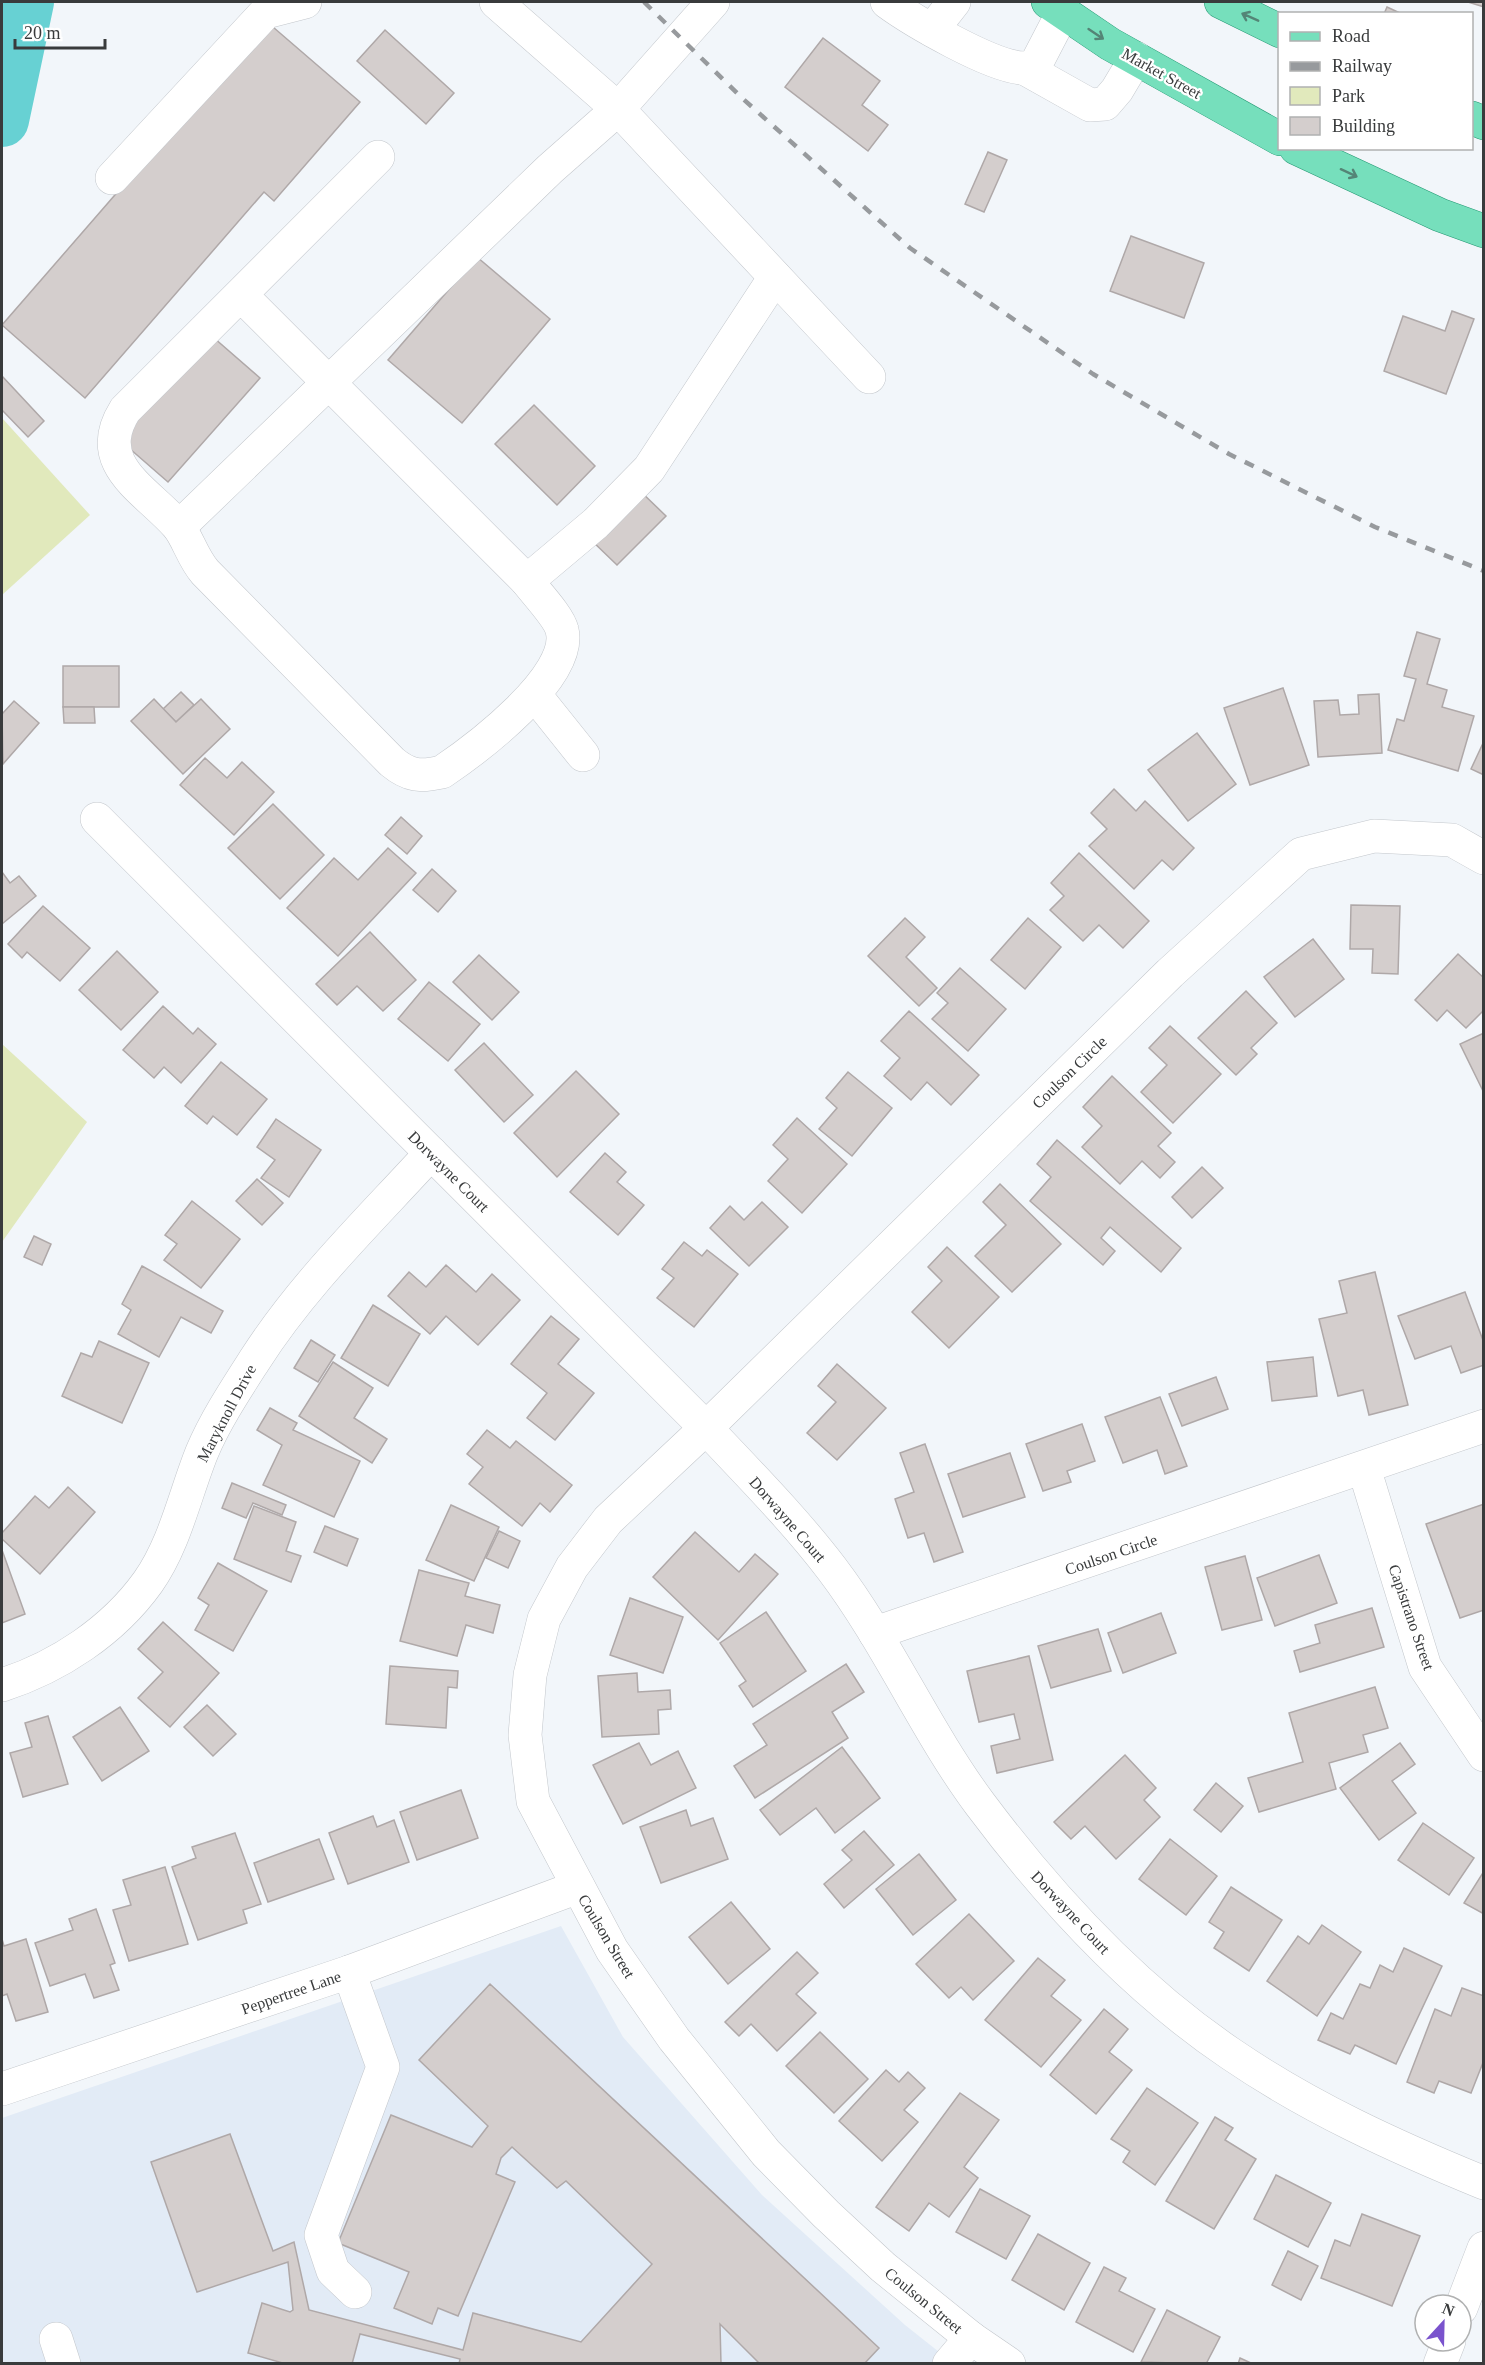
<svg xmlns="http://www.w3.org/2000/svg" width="1485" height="2365" viewBox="0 0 1485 2365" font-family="Georgia,serif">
	<rect width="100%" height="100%" fill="#f2f6fa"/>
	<path fill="#e2ebf6" d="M561,1926L623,2037L762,2195L905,2325L953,2363H2V2118Z"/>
	<g fill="#e1e9bc">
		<path d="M2,418L90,515L2,595Z"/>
		<path d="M2,1044L87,1122L2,1242Z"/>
	</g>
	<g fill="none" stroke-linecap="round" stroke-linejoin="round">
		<path stroke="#67d1d3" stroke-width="54" d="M2,120L27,2"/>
	</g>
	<g fill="#d4cecd" stroke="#afa8a8" stroke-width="1.5">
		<path d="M1468,2H1484V7Z"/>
		<path d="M1387,7L1402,14H1384Z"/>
		<path d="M266,21L360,102L274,201L264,192L85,398L2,325Z"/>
		<path d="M385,30L454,93L426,124L357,61Z"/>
		<path d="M823,38L880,81L862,105L888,125L868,151L785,87Z"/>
		<path d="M988,152L1007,160L984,212L965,204Z"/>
		<path d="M1131,236L1204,263L1184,318L1110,291Z"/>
		<path d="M477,257L550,319L462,423L388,360Z"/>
		<path d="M1452,311L1474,319L1446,394L1384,371L1403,316L1445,331Z"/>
		<path d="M206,331L260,378L168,482L114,435Z"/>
		<path d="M2,376L44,421L28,437L2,410Z"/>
		<path d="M534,405L595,466L557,505L495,444Z"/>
		<path d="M637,488L666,516L617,565L589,538Z"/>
		<path d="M1417,632L1440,639L1427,684L1447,690L1442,707L1474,716L1458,771L1388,750L1397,719L1404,721L1416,679L1404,676Z"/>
		<rect x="63" y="666" width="56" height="41"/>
		<path d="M1283,688L1309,765L1250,785L1224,708Z"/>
		<path d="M181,692L194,705L176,722L163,709Z"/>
		<path d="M1379,694L1382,753L1318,757L1314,701L1338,700L1340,715L1359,714L1358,695Z"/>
		<path d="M154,699L176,722L201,699L230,729L183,774L131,721Z"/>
		<path d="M14,701L39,723L3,764L2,714Z"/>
		<path d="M63,707H94L95,723H64Z"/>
		<path d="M1197,733L1236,784L1188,821L1148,770Z"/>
		<path d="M1484,741V775L1471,769Z"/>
		<path d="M205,758L227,778L242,762L274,792L234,835L180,785Z"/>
		<path d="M1114,789L1136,811L1145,801L1194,848L1173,870L1162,860L1134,889L1089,846L1107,829L1091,813Z"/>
		<path d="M273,804L324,855L280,899L228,848Z"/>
		<path d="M401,817L422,836L407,854L385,835Z"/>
		<path d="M388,848L416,873L338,956L287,908L334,858L358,880Z"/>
		<path d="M1079,853L1149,921L1123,948L1099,925L1083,941L1050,910L1064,896L1051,883Z"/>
		<path d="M432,869L456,891L438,912L413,890Z"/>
		<path d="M2,872L10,883L19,876L36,896L2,924Z"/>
		<path d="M1351,905L1400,906L1398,974L1372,973L1373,949H1350Z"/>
		<path d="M43,906L90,948L60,981L27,952L22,958L8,944Z"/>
		<path d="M905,918L925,937L906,957L937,988L919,1006L868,956Z"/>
		<path d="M1028,918L1061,947L1025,989L991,960Z"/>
		<path d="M370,932L416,980L383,1011L357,986L337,1005L316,984Z"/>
		<path d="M1313,939L1344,979L1295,1017L1264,977Z"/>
		<path d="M117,951L158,992L121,1030L79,990Z"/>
		<path d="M1458,954L1484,978V1010L1466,1028L1447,1010L1437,1021L1415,1000Z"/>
		<path d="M479,955L519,992L492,1020L453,982Z"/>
		<path d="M960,968L1006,1009L968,1051L932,1019L948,1003L937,993Z"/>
		<path d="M429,982L480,1024L448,1061L398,1019Z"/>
		<path d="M1246,991L1277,1023L1251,1048L1257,1054L1236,1075L1198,1038Z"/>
		<path d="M163,1006L193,1034L198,1028L216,1044L181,1083L164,1067L154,1078L123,1050Z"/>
		<path d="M909,1011L979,1075L951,1105L927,1082L911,1100L884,1076L900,1058L881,1041Z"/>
		<path d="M1170,1026L1221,1074L1173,1123L1141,1092L1167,1065L1149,1048Z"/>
		<path d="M1484,1033V1093L1460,1044Z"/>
		<path d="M484,1043L533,1095L504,1122L455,1070Z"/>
		<path d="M221,1062L267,1099L237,1135L213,1116L207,1124L185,1106Z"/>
		<path d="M576,1071L619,1114L557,1177L514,1133Z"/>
		<path d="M848,1072L892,1108L852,1156L819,1129L837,1108L826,1098Z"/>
		<path d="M1112,1076L1171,1133L1158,1146L1175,1162L1160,1178L1142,1161L1120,1184L1082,1147L1102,1126L1083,1107Z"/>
		<path d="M797,1118L847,1164L802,1213L768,1181L788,1159L773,1145Z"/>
		<path d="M276,1119L321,1150L289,1197L261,1178L275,1160L257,1147Z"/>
		<path d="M1057,1140L1181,1248L1161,1272L1110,1227L1101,1238L1115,1251L1103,1265L1030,1201L1051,1177L1037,1164Z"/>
		<path d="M605,1153L626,1172L617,1182L644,1205L618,1235L570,1192Z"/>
		<path d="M1202,1167L1223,1188L1192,1218L1172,1197Z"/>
		<path d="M257,1179L283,1203L262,1225L236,1201Z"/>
		<path d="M1000,1184L1061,1244L1012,1292L975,1256L1006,1225L983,1202Z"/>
		<path d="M192,1201L240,1239L201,1288L164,1260L177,1244L165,1235Z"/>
		<path d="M762,1202L788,1227L749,1266L710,1228L730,1206L744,1220Z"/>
		<path d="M34,1236L51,1244L42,1265L24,1257Z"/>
		<path d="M684,1242L702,1256L707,1250L738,1274L694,1327L657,1298L674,1278L662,1269Z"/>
		<path d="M947,1247L999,1297L949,1348L912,1312L942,1281L928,1267Z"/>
		<path d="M446,1265L476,1292L492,1274L520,1300L478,1345L446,1316L430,1334L388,1296L409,1272L426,1287Z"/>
		<path d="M142,1266L223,1311L211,1333L181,1317L159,1357L118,1334L131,1310L122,1304Z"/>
		<path d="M1375,1272L1408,1405L1369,1415L1363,1390L1338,1396L1319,1319L1347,1313L1339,1281Z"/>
		<path d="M1465,1292L1484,1343V1365L1461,1373L1451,1346L1415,1359L1398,1316Z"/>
		<path d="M373,1305L420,1334L388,1386L341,1358Z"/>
		<path d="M551,1316L579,1339L558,1364L594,1393L555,1440L527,1418L547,1393L511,1364Z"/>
		<path d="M311,1340L335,1355L318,1382L294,1368Z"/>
		<path d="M99,1341L149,1363L122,1423L62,1396L81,1353L92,1357Z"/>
		<path d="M1313,1357L1317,1396L1272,1401L1267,1362Z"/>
		<path d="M333,1362L373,1388L354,1418L387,1439L372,1463L299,1416Z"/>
		<path d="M837,1364L886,1408L837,1460L807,1433L836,1402L818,1386Z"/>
		<path d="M1216,1377L1228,1409L1182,1426L1169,1394Z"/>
		<path d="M1160,1397L1187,1466L1165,1474L1157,1450L1123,1463L1105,1417Z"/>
		<path d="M270,1408L297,1423L293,1430L360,1461L334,1517L263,1485L282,1445L257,1430Z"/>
		<path d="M1082,1424L1095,1461L1067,1471L1071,1482L1043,1491L1026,1444Z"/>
		<path d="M487,1430L510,1448L516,1441L572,1485L550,1512L540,1503L522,1526L469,1484L483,1467L467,1454Z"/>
		<path d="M925,1444L963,1552L934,1562L924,1533L908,1538L895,1499L914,1492L900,1453Z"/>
		<path d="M1010,1453L1025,1497L963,1517L948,1474Z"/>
		<path d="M232,1483L286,1505L282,1515L253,1503L246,1518L222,1508Z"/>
		<path d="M68,1487L95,1512L40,1574L2,1539V1533L35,1496L49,1508Z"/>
		<path d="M1484,1504V1610L1460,1618L1426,1524Z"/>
		<path d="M451,1505L499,1527L474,1581L426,1560Z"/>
		<path d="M254,1506L296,1522L286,1551L301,1556L291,1582L234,1559Z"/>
		<path d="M325,1526L358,1539L347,1566L314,1552Z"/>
		<path d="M499,1531L520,1541L508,1568L486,1558Z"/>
		<path d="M695,1532L739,1572L755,1554L778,1574L718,1640L653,1577Z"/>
		<path d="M2,1550L25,1614L2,1623Z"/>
		<path d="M1319,1555L1337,1603L1275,1626L1257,1578Z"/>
		<path d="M1245,1556L1262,1620L1222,1630L1205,1567Z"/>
		<path d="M218,1563L267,1591L233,1651L195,1630L209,1605L198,1598Z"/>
		<path d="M419,1570L469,1583L465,1596L500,1605L493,1633L466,1625L457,1656L400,1641Z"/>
		<path d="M630,1598L683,1617L663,1673L610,1655Z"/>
		<path d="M1372,1608L1384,1647L1300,1672L1294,1651L1320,1643L1315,1625Z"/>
		<path d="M766,1612L806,1671L753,1707L739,1686L746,1681L720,1643Z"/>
		<path d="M1161,1613L1176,1653L1123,1673L1108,1633Z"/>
		<path d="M163,1622L219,1673L170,1727L138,1698L163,1672L138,1649Z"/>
		<path d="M1098,1629L1111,1671L1051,1688L1038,1646Z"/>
		<path d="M1029,1656L1053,1760L997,1773L991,1746L1020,1739L1014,1714L979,1722L967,1671Z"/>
		<path d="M846,1664L864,1692L832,1712L848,1738L755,1798L734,1766L767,1745L753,1724Z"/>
		<path d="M390,1666L458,1671L457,1688L448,1687L446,1728L386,1724Z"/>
		<path d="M637,1673L638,1692L670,1690L671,1709L658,1710L659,1734L602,1737L598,1676Z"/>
		<path d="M1375,1687L1388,1728L1363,1735L1368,1752L1329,1763L1336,1789L1259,1812L1248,1778L1303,1762L1289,1713Z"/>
		<path d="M207,1705L236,1734L213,1756L184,1727Z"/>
		<path d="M120,1707L149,1751L102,1781L73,1737Z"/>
		<path d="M48,1716L68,1784L23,1797L10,1753L32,1747L25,1723Z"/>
		<path d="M639,1743L651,1765L678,1751L696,1788L623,1824L593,1765Z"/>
		<path d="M1400,1743L1415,1764L1392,1781L1416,1813L1379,1840L1340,1788Z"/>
		<path d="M842,1747L880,1798L835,1833L816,1808L780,1835L760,1810Z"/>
		<path d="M1125,1755L1156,1788L1144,1800L1160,1817L1116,1859L1085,1826L1071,1839L1054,1822Z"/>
		<path d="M1216,1783L1243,1806L1221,1832L1194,1810Z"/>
		<path d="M461,1790L478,1838L417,1860L400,1812Z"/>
		<path d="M686,1810L691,1826L713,1818L728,1859L661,1883L640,1827Z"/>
		<path d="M373,1816L377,1827L394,1820L409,1862L348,1884L329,1833Z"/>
		<path d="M1423,1823L1474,1858L1449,1895L1398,1860Z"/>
		<path d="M864,1831L894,1865L844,1908L824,1884L852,1860L842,1850Z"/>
		<path d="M235,1833L261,1904L243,1910L247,1923L198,1940L172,1867L196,1858L192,1847Z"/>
		<path d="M319,1839L334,1879L268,1902L254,1863Z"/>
		<path d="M1170,1839L1217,1876L1186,1915L1139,1879Z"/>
		<path d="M919,1854L956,1900L913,1935L876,1889Z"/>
		<path d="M165,1867L188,1944L129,1961L113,1910L131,1905L123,1880Z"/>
		<path d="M1484,1871V1914L1464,1903Z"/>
		<path d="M1231,1887L1282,1920L1249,1971L1214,1948L1224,1932L1209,1922Z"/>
		<path d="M731,1902L770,1949L728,1984L689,1937Z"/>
		<path d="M96,1909L115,1963L110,1965L119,1990L94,1998L85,1974L50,1986L35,1943L73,1930L69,1919Z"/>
		<path d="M969,1914L1014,1961L973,2000L961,1987L949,1998L916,1964Z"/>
		<path d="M1322,1925L1361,1952L1317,2016L1267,1981L1298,1936L1309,1944Z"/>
		<path d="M2,1939L4,1946L26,1939L48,2012L16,2021L7,1994L2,1996Z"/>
		<path d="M1404,1948L1442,1966L1396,2064L1355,2045L1350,2054L1318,2040L1331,2013L1343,2019L1360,1984L1370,1988L1380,1965L1393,1972Z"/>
		<path d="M797,1952L818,1973L796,1994L816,2013L777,2051L751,2024L739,2036L725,2022Z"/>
		<path d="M1038,1958L1065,1980L1051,1996L1081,2020L1041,2067L985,2020Z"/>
		<path d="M490,1984L879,2348L864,2364H760L720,2324L721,2364H459L460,2359L360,2334L352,2364H286L248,2353L262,2303L290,2312L293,2310L288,2262L197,2292L151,2162L230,2134L273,2251L294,2242L309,2310L463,2350L473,2313L581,2342L652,2264L566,2181L557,2188L512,2147L501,2158L496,2174L515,2182L458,2316L438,2308L432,2324L394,2308L409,2272L338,2243L391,2115L472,2147L488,2126L419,2060Z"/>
		<path d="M1462,1988L1484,1996V2060L1471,2093L1439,2081L1434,2093L1407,2082L1435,2009L1451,2016Z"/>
		<path d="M1104,2009L1128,2029L1109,2052L1132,2070L1096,2114L1050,2075Z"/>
		<path d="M820,2032L868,2079L834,2113L786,2066Z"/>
		<path d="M886,2070L899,2082L908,2072L925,2088L904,2110L918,2122L882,2161L839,2121Z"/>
		<path d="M1147,2088L1198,2123L1155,2185L1123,2162L1130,2151L1111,2139Z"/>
		<path d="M960,2093L999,2120L964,2167L978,2178L949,2217L929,2203L909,2231L876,2207Z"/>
		<path d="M1215,2117L1233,2128L1225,2140L1256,2159L1214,2229L1166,2201Z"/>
		<path d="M1276,2175L1331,2203L1308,2247L1254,2219Z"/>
		<path d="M980,2189L1030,2216L1006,2259L956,2232Z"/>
		<path d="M1362,2214L1420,2236L1392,2306L1321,2278L1335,2240L1350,2246Z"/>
		<path d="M1038,2234L1090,2263L1064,2310L1012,2280Z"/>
		<path d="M1288,2251L1318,2266L1301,2300L1272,2285Z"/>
		<path d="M1104,2267L1126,2278L1119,2291L1155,2309L1133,2352L1076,2322Z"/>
		<path d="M1167,2310L1220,2337L1206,2364L1141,2362Z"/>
		<path d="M1240,2358L1253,2364H1238Z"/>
	</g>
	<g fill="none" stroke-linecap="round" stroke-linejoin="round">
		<g stroke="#c3c7cc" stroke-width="34">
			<g id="minor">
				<path d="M496,2L618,109L869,377"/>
				<path d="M887,2C913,21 992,67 1023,68C1027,68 1033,66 1036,64L1063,12"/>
				<path d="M932,30L954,2"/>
				<path d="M1024,68L1090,105L1105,104L1117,90L1136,58"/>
				<path d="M112,178L266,12L305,2"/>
				<path d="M241,295L527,581C536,593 559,617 562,630C574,676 476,749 442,772C420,777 409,776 392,762L205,572C192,557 187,536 177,525C145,489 91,464 125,410L378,157"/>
				<path d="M179,527L550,169L618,109L713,2"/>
				<path d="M527,581L596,523L649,469L775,277"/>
				<path d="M535,695L583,755"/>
				<path d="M97,819L706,1428C749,1474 794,1519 832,1569C888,1643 925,1730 980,1804C1051,1899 1133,1988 1231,2054C1310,2108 1396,2147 1484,2183"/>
				<path d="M1364,1468L1425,1667L1484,1755"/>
				<path d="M875,1633L1484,1426"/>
				<path d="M2,1685C58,1667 113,1631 148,1582C175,1544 185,1494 202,1452C215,1421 236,1389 254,1361C303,1284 370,1220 431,1153"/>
				<path d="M349,1972L383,2067L321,2235L333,2271L355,2292"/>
				<path d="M2,2089L349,1972L578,1887"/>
				<path d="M1461,2308L1484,2248"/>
				<path d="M56,2339L64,2364"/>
				<path d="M949,2364L971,2338"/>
				<path d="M1009,2364L971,2338L883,2267L826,2214L766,2153L674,2039L612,1950L533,1801L525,1735L530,1675L544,1619L572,1567L608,1520L706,1428L1170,973L1301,854L1374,836L1452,840L1484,858"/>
				<path d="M1440,2364L1449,2341"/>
			</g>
		</g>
		<g stroke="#259873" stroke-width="34">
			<g id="major">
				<path d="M1048,2L1110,44L1280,139"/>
				<path d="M1221,2L1280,31"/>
				<path d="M1472,118L1484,123"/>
				<path d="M1296,148L1440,215L1484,231"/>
			</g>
		</g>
		<use href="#minor" stroke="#fff" stroke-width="33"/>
		<use href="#major" stroke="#76dfbc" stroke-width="33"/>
		<path stroke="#979a9d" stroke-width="4.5" stroke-dasharray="10 10" stroke-linecap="butt" d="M644,2L742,98L910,248L1093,374L1229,454L1375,527L1484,571"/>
	</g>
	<defs><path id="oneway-shaft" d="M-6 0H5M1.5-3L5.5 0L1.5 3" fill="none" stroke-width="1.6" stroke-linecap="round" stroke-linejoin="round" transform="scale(1.5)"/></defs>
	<g stroke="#548576">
		<use href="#oneway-shaft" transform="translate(1250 17) rotate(-156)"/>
		<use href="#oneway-shaft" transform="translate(1096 34) rotate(34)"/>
		<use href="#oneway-shaft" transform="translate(1349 173) rotate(25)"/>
	</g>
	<g text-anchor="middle" stroke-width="4.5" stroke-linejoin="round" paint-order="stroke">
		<g font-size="16" fill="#393b3c" stroke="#fff">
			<text transform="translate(1162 73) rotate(29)" y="6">Market Street</text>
			<text transform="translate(1069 1072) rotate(-44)" y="6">Coulson Circle</text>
			<text transform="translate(449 1171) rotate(45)" y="6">Dorwayne Court</text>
			<text transform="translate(226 1413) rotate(-62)" y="6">Maryknoll Drive</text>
			<text transform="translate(788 1519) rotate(49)" y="6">Dorwayne Court</text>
			<text transform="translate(1111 1554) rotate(-19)" y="6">Coulson Circle</text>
			<text transform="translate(1412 1617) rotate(71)" y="6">Capistrano Street</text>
			<text transform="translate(1071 1912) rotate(47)" y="6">Dorwayne Court</text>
			<text transform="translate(607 1936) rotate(59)" y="6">Coulson Street</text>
			<text transform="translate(291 1992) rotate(-19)" y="6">Peppertree Lane</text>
			<text transform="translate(924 2300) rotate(39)" y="6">Coulson Street</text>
		</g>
	</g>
	<rect width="1485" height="2365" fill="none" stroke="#393b3c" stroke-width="6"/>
	<rect x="1278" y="12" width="195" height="138" fill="#ffffff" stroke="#b0b1b1" stroke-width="1.5"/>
	<rect x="1290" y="32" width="30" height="9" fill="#76dfbc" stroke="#b0b1b1" stroke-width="1.5"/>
	<text x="1332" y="42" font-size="18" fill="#393b3c">Road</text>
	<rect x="1290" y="62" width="30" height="9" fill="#979a9d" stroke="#b0b1b1" stroke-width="1.5"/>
	<text x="1332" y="72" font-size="18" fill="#393b3c">Railway</text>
	<rect x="1290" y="87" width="30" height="18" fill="#e1e9bc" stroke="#b0b1b1" stroke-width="1.5"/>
	<text x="1332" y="102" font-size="18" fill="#393b3c">Park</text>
	<rect x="1290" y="117" width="30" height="18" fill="#d4cecd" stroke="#b0b1b1" stroke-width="1.5"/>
	<text x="1332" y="132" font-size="18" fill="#393b3c">Building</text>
	<g transform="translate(1443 2323) rotate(22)"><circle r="28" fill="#ffffff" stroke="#b0b1b1" stroke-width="1.5"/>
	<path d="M0-4.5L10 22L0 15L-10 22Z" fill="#7a53cd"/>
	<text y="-9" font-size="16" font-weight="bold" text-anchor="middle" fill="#393b3c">N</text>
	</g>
	<path d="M15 39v9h90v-9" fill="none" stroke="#393b3c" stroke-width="3"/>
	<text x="24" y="39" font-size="18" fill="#393b3c" stroke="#ffffff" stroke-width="4.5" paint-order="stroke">20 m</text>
</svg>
